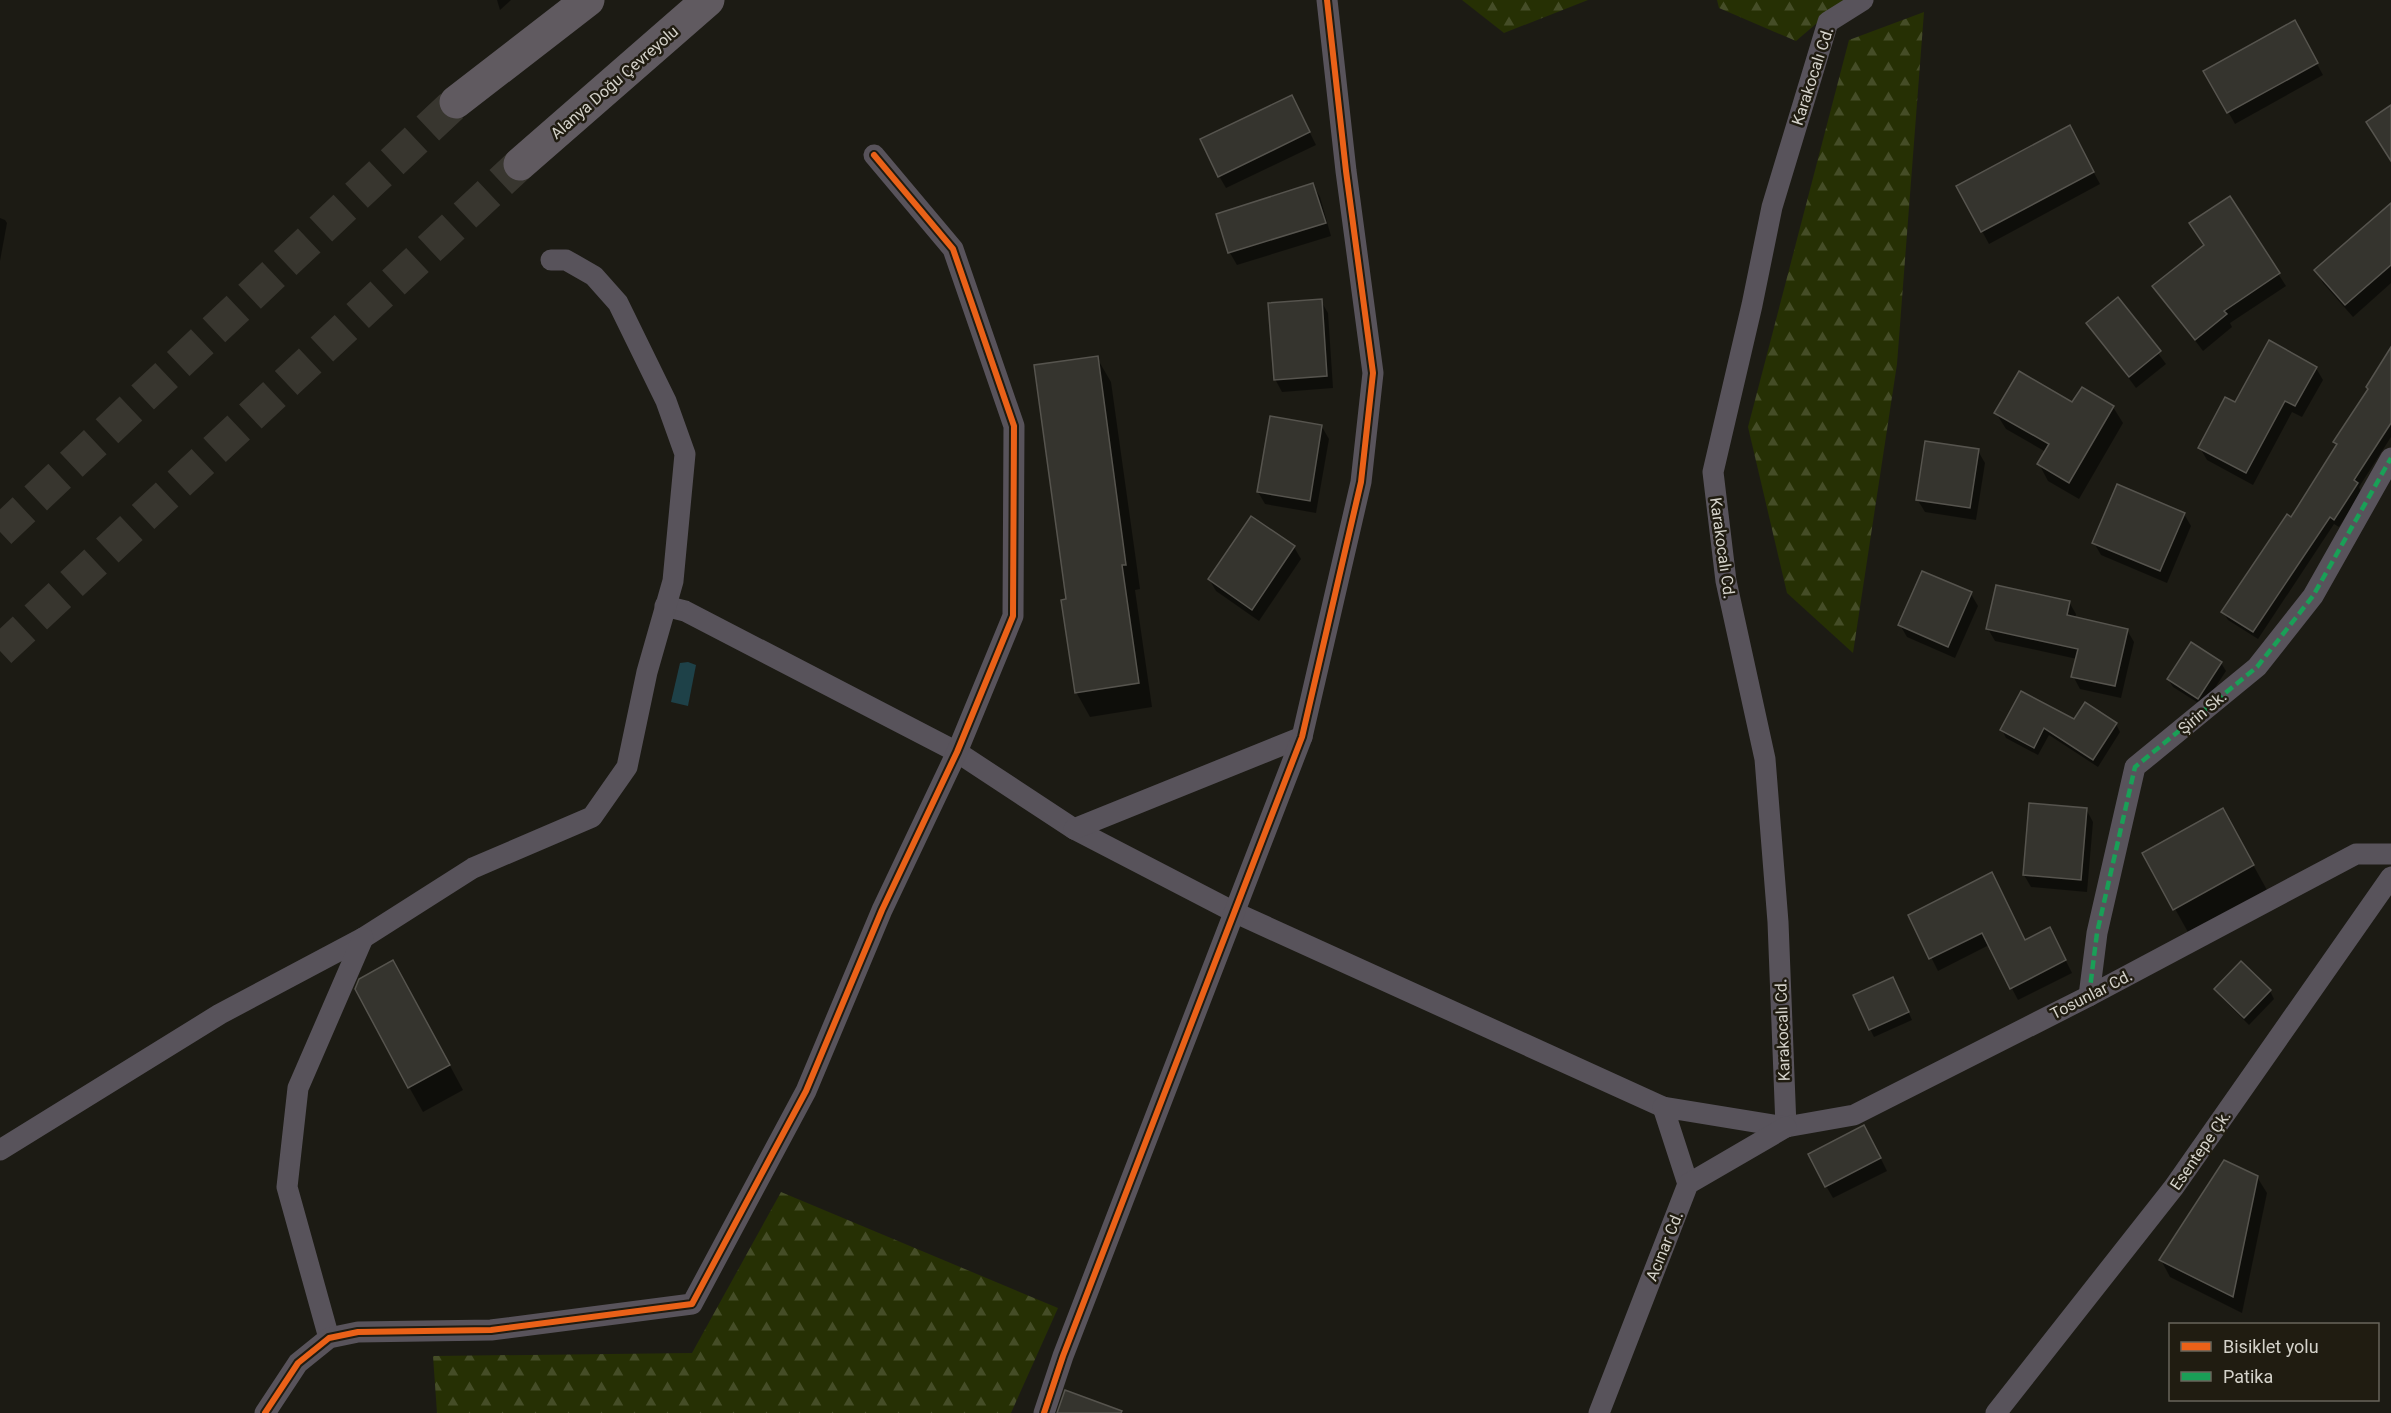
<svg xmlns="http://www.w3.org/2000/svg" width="2391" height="1413" viewBox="0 0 2391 1413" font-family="Roboto,sans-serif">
	<defs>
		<pattern id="forest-firs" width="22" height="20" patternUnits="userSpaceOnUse" patternTransform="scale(1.5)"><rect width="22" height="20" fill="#263004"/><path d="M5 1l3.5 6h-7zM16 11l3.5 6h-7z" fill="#454d27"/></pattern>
	</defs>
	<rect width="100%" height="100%" fill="#1c1b14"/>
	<g fill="url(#forest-firs)">
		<path d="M1462,0H1588L1504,33Z"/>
		<path d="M1717,0H1844L1796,41L1719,8Z"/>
		<path d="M1924,12L1897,364L1853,653L1787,593L1748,427L1849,40Z"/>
		<path d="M781,1192L1058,1308L1011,1413H437L433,1356L692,1353Z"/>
	</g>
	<path fill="#1e4148" d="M688,662L696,665L688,706L671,702L680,663Z"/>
	<g fill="#0007">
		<path d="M497,0H511L500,10Z"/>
		<path d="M2294,22L2323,75L2235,124L2205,71Z"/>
		<path d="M1298,109L1316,145L1226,188L1219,176Z"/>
		<path d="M2076,140L2100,184L1989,244L1958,187Z"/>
		<path d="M1313,185L1320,197L1331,236L1237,265L1230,253L1218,214Z"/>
		<path d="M2230,198L2286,286L2230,323L2232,327L2203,351L2154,286L2205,246Z"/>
		<path d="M2391,207V283L2353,317L2323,283L2316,270Z"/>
		<path d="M0,218L5,220L7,223L0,261Z"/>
		<path d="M2118,299L2166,364L2136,388L2088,323Z"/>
		<path d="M1321,301L1328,313L1333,388L1282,392L1275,379Z"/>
		<path d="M2391,353V437L2359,487L2361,492L2339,527L2334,524L2258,639L2228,620L2223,612L2291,519L2338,446L2335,442Z"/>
		<path d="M1097,358L1111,382L1140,589L1135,590L1152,707L1090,717L1076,692L1067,600Z"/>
		<path d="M2316,368L2323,380L2302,417L2292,412L2253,485L2207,460L2200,448L2235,404Z"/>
		<path d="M2073,404L2113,407L2123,423L2079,499L2048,481L2039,464L2046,452L2006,429L1996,413Z"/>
		<path d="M1322,427L1329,439L1316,513L1265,504L1258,492Z"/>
		<path d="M1978,451L1985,463L1976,520L1925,512L1917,499Z"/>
		<path d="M2184,514L2191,526L2167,583L2101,555L2094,543Z"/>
		<path d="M1294,547L1301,559L1259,621L1216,591L1209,579Z"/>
		<path d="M1971,594L1978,606L1955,658L1907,637L1900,625Z"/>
		<path d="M2069,602L2076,614L2075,619L2127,630L2134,642L2121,698L2080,689L2073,676L2077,659L1995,641L1988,629Z"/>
		<path d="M2191,644L2221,663L2226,671L2203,706L2173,687L2168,679Z"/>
		<path d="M2074,721L2116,724L2120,732L2098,767L2049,735L2038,755L2006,738L2002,730Z"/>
		<path d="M2086,809L2093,822L2087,892L2031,887L2024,875Z"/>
		<path d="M2236,834L2267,890L2189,934L2144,853Z"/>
		<path d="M1910,915L2025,941H2056L2072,973L2018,1000L1989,945L1938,971Z"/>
		<path d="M407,986L463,1090L423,1112L409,1087Z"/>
		<path d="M1897,987L1912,1020L1874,1037L1870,1029Z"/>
		<path d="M2216,989L2270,991L2274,999L2249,1025L2221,997Z"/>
		<path d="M1871,1139L1887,1171L1833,1198L1826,1186Z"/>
		<path d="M2257,1177L2267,1193L2242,1313L2170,1277L2161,1260Z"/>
	</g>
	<g fill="#35342e" stroke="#56544e" stroke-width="1.5">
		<path d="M2295,20L2318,63L2227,113L2203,71Z"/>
		<path d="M1292,95L1310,132L1218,177L1200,139Z"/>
		<path d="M2391,105V161L2366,122Z"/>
		<path d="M2070,125L2094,172L1981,232L1956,186Z"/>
		<path d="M1313,183L1326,223L1228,253L1216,214Z"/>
		<path d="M2230,196L2280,273L2224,311L2227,314L2195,340L2152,286L2204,245L2189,223Z"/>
		<path d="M2391,203V265L2345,305L2314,270Z"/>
		<path d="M2118,297L2161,351L2129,377L2086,323Z"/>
		<path d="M1322,299L1327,376L1274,380L1268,303Z"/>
		<path d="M2269,340L2317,367L2295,406L2285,401L2246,473L2198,448L2225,397L2235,402Z"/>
		<path d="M2391,347V423L2354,480L2358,483L2334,520L2330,517L2253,632L2221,612L2287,514L2291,517L2337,444L2333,442L2368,389L2366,387Z"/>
		<path d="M1098,356L1126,565H1122L1139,683L1075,693L1061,600L1066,599L1034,365Z"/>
		<path d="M2019,371L2072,402L2082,387L2114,406L2069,483L2037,464L2049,444L1994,413Z"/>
		<path d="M1270,416L1322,425L1310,501L1257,492Z"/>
		<path d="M1925,441L1979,449L1970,508L1916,500Z"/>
		<path d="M2117,484L2185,513L2160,571L2092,543Z"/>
		<path d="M1251,516L1295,546L1252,610L1208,579Z"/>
		<path d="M1922,571L1972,592L1948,647L1898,625Z"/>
		<path d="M1996,585L2070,601L2067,615L2128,629L2115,686L2071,677L2078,649L1986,629Z"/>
		<path d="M2191,642L2222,662L2198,699L2167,679Z"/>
		<path d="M2021,691L2074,719L2085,702L2117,723L2093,760L2044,728L2034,748L2000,730Z"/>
		<path d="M2029,803L2087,808L2081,880L2023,875Z"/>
		<path d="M2223,808L2254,865L2173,910L2142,853Z"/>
		<path d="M1992,872L2025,940L2050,927L2066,960L2010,989L1982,933L1929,959L1908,915Z"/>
		<path d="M393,960L450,1065L408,1088L355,989L359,979Z"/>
		<path d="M2241,961L2271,990L2244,1018L2214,989Z"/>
		<path d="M1893,977L1909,1012L1869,1030L1853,995Z"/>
		<path d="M1864,1125L1881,1158L1825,1187L1808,1154Z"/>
		<path d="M2224,1160L2258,1176L2233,1297L2159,1260Z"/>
		<path d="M1065,1390L1122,1411L1121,1413H1057Z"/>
	</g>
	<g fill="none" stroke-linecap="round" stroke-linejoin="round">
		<g stroke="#38362f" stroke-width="33" stroke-dasharray="33 16" stroke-linecap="butt">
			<path d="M0,532L456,102"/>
			<path d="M0,651L520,164"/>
		</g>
		<g stroke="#58535b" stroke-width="21">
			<path d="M665,606L685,611L957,752L1074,829L1236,913L1663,1107"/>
			<path d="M1074,829L1302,737"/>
			<path d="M2089,996L2097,933L2135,767L2257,667L2313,596L2391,458"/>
			<path d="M1786,1127L1778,922L1765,759L1726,581L1713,472L1752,305L1772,207L1828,22L1863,0"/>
			<path d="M0,1150L220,1014L363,938L473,868L592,817L627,767L647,672L673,581L685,454L666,401L618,303L594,276L566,260H551"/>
			<path d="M1688,1184L1663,1107L1786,1127L1854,1115L2089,996L2356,854H2391"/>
			<path d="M329,1338L287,1187L298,1088L363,938"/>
			<path d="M265,1413L298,1363L329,1338L358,1332L491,1330L692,1304L806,1091L882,910L957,752L1013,616L1014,426L953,249L874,155"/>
			<path d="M1044,1413L1063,1356L1302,737L1361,482L1373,373L1346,171L1327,0"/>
			<path d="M1599,1413L1688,1184L1786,1127"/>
			<path d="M1996,1413L2174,1187L2391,877"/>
		</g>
		<g stroke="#605a60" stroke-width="33">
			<path d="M456,102L588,0"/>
			<path d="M520,164L708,0"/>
		</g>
		<path stroke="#1a9f57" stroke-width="4.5" stroke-dasharray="9 4.5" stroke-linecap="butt" d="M2089,996L2097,933L2135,767L2257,667L2313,596L2391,458"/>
		<g stroke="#201c11" stroke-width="10">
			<g id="cycleway">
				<path d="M265,1413L298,1363L329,1338L358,1332L491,1330L692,1304L806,1091L882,910L957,752L1013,616L1014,426L953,249L874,155"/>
				<path d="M1044,1413L1063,1356L1302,737L1361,482L1373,373L1346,171L1327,0"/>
			</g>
		</g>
		<use href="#cycleway" stroke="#ea6118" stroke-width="6"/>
	</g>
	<g text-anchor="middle" stroke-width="5" stroke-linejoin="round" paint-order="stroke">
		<g font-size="16" fill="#d4d2ca" stroke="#201c11">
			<text transform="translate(1812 76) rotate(-72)" y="6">Karakocalı Cd.</text>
			<text transform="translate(614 82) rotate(-41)" y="6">Alanya Doğu Çevreyolu</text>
			<text transform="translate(1723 548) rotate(82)" y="6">Karakocalı Cd.</text>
			<text transform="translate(2202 712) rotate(-40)" y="6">Şirin Sk.</text>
			<text transform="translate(2091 994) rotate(-27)" y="6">Tosunlar Cd.</text>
			<text transform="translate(1782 1030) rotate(-92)" y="6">Karakocalı Cd.</text>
			<text transform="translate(2200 1150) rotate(-55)" y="6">Esentepe Çk.</text>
			<text transform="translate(1664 1246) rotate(-68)" y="6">Acınar Cd.</text>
		</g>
	</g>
	<rect x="2169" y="1323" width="210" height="78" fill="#201c11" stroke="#68655b" stroke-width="1.5"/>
	<rect x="2181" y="1342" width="30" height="9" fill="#ea6118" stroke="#68655b" stroke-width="1.5"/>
	<text x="2223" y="1353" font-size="18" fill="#d4d2ca">Bisiklet yolu</text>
	<rect x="2181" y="1372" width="30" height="9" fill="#1a9f57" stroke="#68655b" stroke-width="1.5"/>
	<text x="2223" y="1383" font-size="18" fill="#d4d2ca">Patika</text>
</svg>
